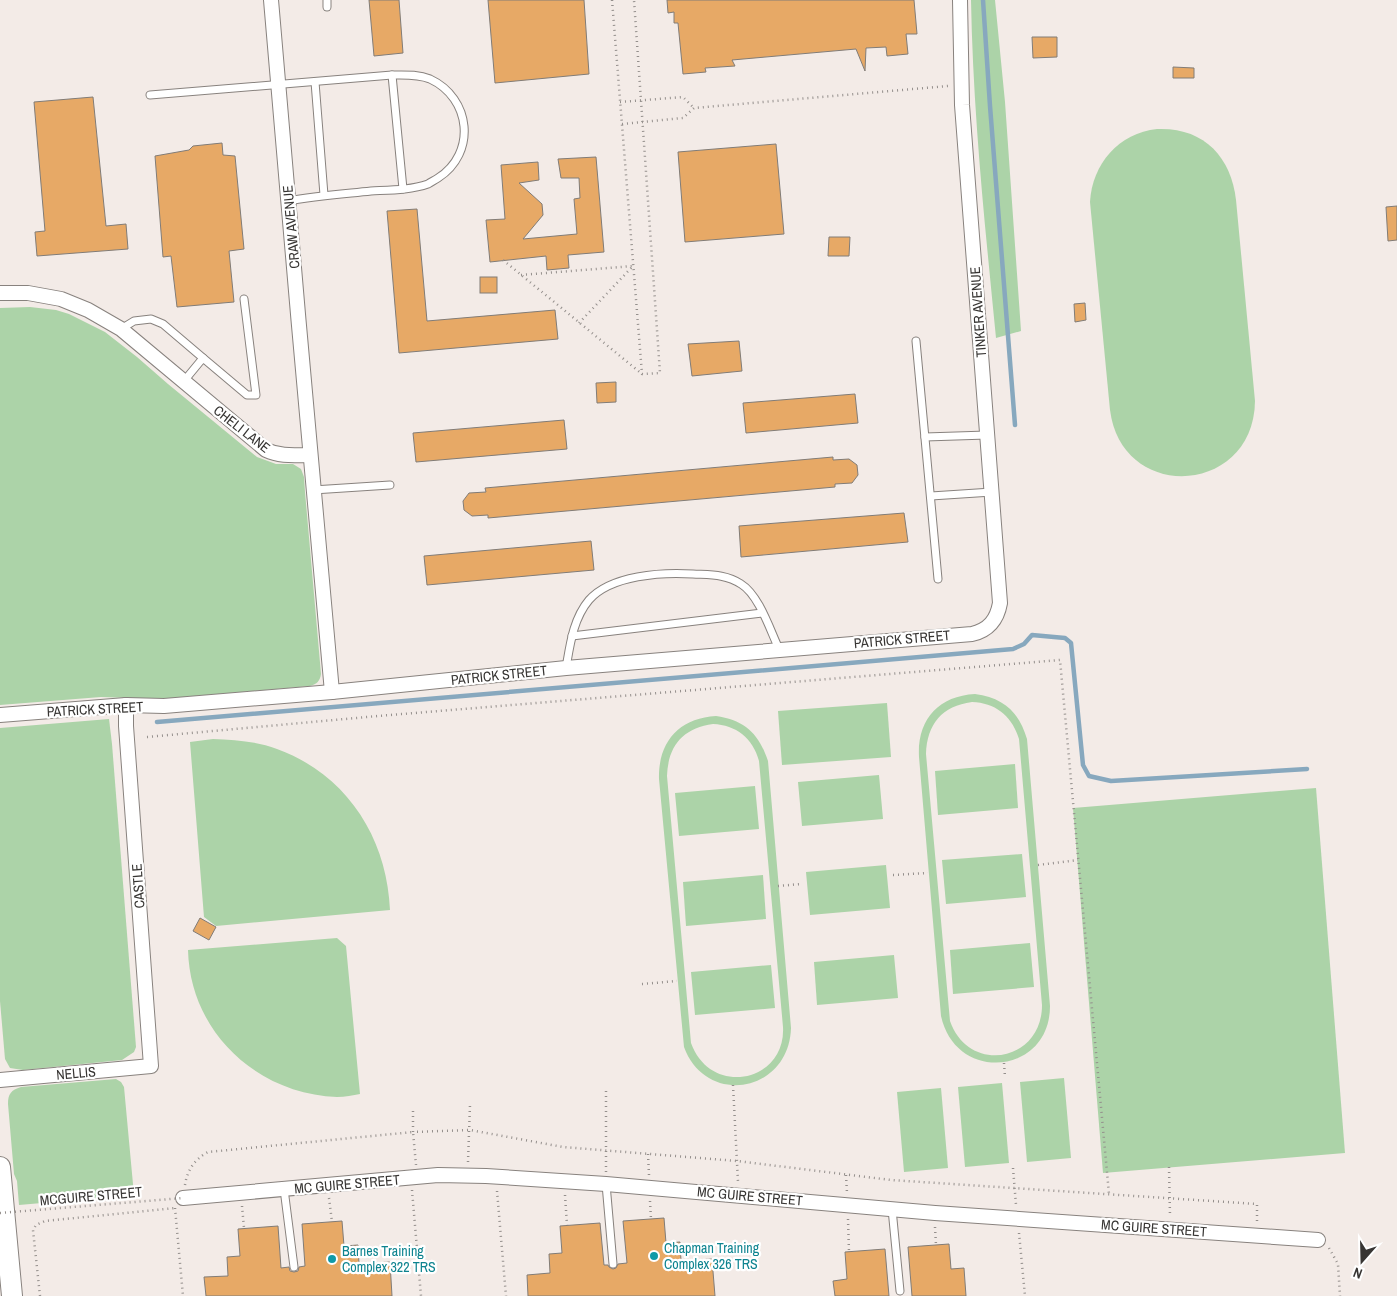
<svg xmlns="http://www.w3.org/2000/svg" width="1397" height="1296" viewBox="0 0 1397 1296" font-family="'Archivo Narrow',sans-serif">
	<rect width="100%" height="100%" fill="#f3ebe7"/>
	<g fill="#acd3a8" fill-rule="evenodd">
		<path d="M971,0H995L1005,102L1021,331L996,338C985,226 973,113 971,0Z"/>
		<path d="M1157,129C1203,127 1231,156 1236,200L1255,401C1254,495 1122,504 1110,410L1090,202C1092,164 1119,133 1157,129Z"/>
		<path d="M30,307L56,310L69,314L105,332L137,357L168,384L257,457L276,464H293L301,469L304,477L305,492L321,674C320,681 317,684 310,686L161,699L101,697L0,705V308Z"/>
		<path d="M975,694C1004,698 1019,712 1027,739L1050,1006C1050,1075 956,1084 941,1016L919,757C917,720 938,696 975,694ZM972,702C996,703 1012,716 1019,739L1042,1005C1042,1062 969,1075 950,1021L926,754C927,724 942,706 972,702Z"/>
		<path d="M887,703L891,757L782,765L778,711Z"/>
		<path d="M716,716C745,720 759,734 768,761L791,1028C789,1093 706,1107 684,1047L659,779C658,742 679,718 716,716ZM713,724C736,725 753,738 759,761L783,1027C786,1082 711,1098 691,1043L667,776C668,746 683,728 713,724Z"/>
		<path d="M109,719L112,744L136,1047L134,1052L122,1060L23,1070L10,1068L5,1059L0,1001V728Z"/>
		<path d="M213,739C235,740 256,741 277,749C346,774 387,837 390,910L216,926L204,917L190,742Z"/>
		<path d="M1015,764L1018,808L938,815L935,771Z"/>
		<path d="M879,775L883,819L802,826L798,782Z"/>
		<path d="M755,786L759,829L679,836L675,793Z"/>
		<path d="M1316,788L1345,1153L1103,1173L1073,808Z"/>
		<path d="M1022,854L1026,897L946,904L942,860Z"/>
		<path d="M886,865L890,908L810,915L806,872Z"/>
		<path d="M763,875L766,919L686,926L683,882Z"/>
		<path d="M337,938L346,946L360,1094C353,1095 345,1097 337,1097C257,1094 190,1032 188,950Z"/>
		<path d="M1030,943L1034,987L953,994L950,950Z"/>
		<path d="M894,955L898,998L817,1005L814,962Z"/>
		<path d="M771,965L775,1008L695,1015L691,972Z"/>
		<path d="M1064,1078L1071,1158L1027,1162L1020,1082Z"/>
		<path d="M116,1079L121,1082L124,1087L134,1195L19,1205L17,1181L14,1174L8,1104C8,1094 11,1090 21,1087Z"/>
		<path d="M1002,1083L1009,1163L965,1167L958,1087Z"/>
		<path d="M941,1088L948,1168L904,1172L897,1092Z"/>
	</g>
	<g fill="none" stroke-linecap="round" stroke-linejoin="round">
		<g stroke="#87a8be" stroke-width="4.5">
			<path d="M983,0L990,106L1015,425"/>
			<path d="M157,722L1013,649L1024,644L1032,635L1065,638L1071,643L1083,765L1089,776L1111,781L1307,769"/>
		</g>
	</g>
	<g fill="#e7a966" stroke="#817c77">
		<path d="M369,0H399L403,53L374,56Z"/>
		<path d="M488,0H584L589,74L495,83Z"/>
		<path d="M667,0H914L917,34H906L908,54L887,56L886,47L866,48L865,71L856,49L732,60L735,66L705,68L706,72L683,74L678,23H674V12L668,13Z"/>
		<path d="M1032,37H1057V57L1033,58Z"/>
		<path d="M1173,67L1194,68V78H1173Z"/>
		<path d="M93,97L106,226L126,224L128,249L37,256L35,232L45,231L34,102Z"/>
		<path d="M222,143L223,155L235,156L244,249L229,251L234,302L177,307L171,256L163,257L155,156L189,150L193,146Z"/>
		<path d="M776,144L784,234L685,242L678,152Z"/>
		<path d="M596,157L604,252L568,255L569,268L547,270L546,256L490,262L486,220L505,219L501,165L538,162L539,180L519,183L542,204L543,215L523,239L577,234L574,199L580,198L579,178H561L558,159Z"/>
		<path d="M1397,206V240L1388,241L1386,207Z"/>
		<path d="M417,209L427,321L555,310L558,339L399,353L387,211Z"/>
		<path d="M829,237H850L849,256H828Z"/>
		<rect x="480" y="277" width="17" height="16"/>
		<path d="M1085,303L1086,320L1075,322L1074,304Z"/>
		<path d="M739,341L742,371L692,376L688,344Z"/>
		<path d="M616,382V402L597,403L596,383Z"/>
		<path d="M855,394L858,423L746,433L743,403Z"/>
		<path d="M564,420L567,449L416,462L413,433Z"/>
		<path d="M833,457V460L849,459L857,465L858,475L852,483L835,484V487L488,518V515L472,516L464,510L463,501L469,493L486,492L485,488Z"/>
		<path d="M904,513L908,542L741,557L739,526Z"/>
		<path d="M591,541L594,570L427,585L424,556Z"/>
		<path d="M200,918L216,927L209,940L193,931Z"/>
		<path d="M664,1218L666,1243L680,1242L681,1261L712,1259L715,1296H528L527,1275L550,1273L549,1254L562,1253L560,1226L600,1223L604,1265H608L609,1267L613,1269L616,1268L618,1264L627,1263L623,1221Z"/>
		<path d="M342,1221L344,1246L358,1245L359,1264L390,1262L392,1296H206L204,1277L228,1276L227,1257L240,1256L238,1229L278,1226L281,1268L289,1267L290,1271L294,1272L298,1271L299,1267L305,1266L302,1224Z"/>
		<path d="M949,1244L951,1269L964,1268L966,1296H912L908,1247Z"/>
		<path d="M885,1249L889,1296H835L833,1281L847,1279L845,1252Z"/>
	</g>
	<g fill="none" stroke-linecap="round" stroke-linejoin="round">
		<g stroke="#88827e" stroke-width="9">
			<g id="lane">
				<path d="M327,0V7"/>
				<path d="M392,75L403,189"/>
				<path d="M315,82L324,195"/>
				<path d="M150,95L392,75C404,75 418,74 430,79C471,98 477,153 438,178C435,180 431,182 428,184C411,190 390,190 371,191C343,194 316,196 288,201"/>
				<path d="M121,329L134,321L151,319L163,324L203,358"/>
				<path d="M916,341L938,579"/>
				<path d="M184,381L203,358L247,395H256L244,299"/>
				<path d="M925,437L987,435"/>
				<path d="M313,490L390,485"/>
				<path d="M931,496L992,492"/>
				<path d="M572,636L762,613"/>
				<path d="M566,668C570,645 573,619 589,600C611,575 662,572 693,574C710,575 726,574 741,584C759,595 770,630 779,649"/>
				<path d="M606,1184L613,1264"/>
				<path d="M284,1189L294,1267"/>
				<path d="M892,1209L900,1291"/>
			</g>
		</g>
		<g stroke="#88827e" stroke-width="16">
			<g id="street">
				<path d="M271,0C291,231 310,461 332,692"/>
				<path d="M0,293H28L61,299L88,310L121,329L266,450C281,457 295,455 310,455"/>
				<path d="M0,715L126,705L164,706L332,692L566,668L972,634C989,630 997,620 1000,603L962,105L960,0"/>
				<path d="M0,1080L151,1066L126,726V705"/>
				<path d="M183,1198L438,1175L486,1176L606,1184L935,1213L1318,1240"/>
			</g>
		</g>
		<g stroke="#88827e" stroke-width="22">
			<path id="secondary" d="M0,1167L12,1296"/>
		</g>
		<g stroke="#948f8c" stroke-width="2.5" stroke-dasharray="1 4" stroke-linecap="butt">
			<path d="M612,0L642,374L660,373L634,0"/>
			<path d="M620,102L683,97L694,108"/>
			<path d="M622,124L683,118L694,108L948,86"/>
			<path d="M503,260L642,374"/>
			<path d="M521,275L633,266"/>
			<path d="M579,323L633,266"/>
			<path d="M147,737L378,716L1060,660L1109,1194"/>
			<path d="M1038,865L1078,860"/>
			<path d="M893,875L928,873"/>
			<path d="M778,886L801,884"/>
			<path d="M642,984L677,981"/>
			<path d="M1004,1063L1005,1077"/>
			<path d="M733,1085L738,1182"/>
			<path d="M606,1091V1172"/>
			<path d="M413,1111V1132L470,1130L563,1147L737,1161L891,1180L1257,1204V1223"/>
			<path d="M648,1154L649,1175"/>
			<path d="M468,1162L470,1105"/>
			<path d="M1169,1167L1170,1216"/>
			<path d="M1013,1168L1016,1205"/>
			<path d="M846,1175L847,1193"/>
			<path d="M185,1185C187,1170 195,1159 208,1152L413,1132L416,1165"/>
			<path d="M412,1190L421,1296"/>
			<path d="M497,1191L506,1296"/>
			<path d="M565,1195L567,1225"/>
			<path d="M329,1198L332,1222"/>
			<path d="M650,1201L651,1219"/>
			<path d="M242,1206L244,1228"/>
			<path d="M175,1208L183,1296"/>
			<path d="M848,1219L849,1252"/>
			<path d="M935,1227L936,1245"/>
			<path d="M1019,1233L1025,1296"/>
			<path d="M1329,1248L1338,1264L1340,1296"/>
			<path d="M40,1296L33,1230L36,1225L45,1221L175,1208"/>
		</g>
		<use href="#lane" stroke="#fff" stroke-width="7"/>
		<use href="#street" stroke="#fff" stroke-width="14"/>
		<use href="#secondary" stroke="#fff" stroke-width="20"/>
		<path stroke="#948f8c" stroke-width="2.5" stroke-dasharray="1 4" stroke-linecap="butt" d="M0,1213L183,1198"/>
	</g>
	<g fill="#0f9aa8" stroke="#fff" stroke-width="2">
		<circle cx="654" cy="1256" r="5"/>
		<circle cx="332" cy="1259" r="5"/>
	</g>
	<g text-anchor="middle" stroke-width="4.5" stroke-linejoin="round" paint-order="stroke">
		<g font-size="14" fill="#373533" stroke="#fff">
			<text transform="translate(291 227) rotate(-95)" y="5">CRAW AVENUE</text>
			<text transform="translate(978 312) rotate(-94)" y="5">TINKER AVENUE</text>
			<text transform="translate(242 429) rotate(38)" y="5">CHELI LANE</text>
			<text transform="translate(902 639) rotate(-5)" y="5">PATRICK STREET</text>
			<text transform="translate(499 675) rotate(-6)" y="5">PATRICK STREET</text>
			<text transform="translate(95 709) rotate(-3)" y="5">PATRICK STREET</text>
			<text transform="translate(138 886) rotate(-94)" y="5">CASTLE</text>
			<text transform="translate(76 1073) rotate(-5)" y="5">NELLIS</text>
			<text transform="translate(347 1184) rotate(-5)" y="5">MC GUIRE STREET</text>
			<text transform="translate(91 1196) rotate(-5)" y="5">MCGUIRE STREET</text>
			<text transform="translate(750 1196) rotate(5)" y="5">MC GUIRE STREET</text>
			<text transform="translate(1154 1228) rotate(4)" y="5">MC GUIRE STREET</text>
		</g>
		<g font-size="14" fill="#0d838f" stroke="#fff" text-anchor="start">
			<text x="664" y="1253">Chapman Training<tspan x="664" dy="16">Complex 326 TRS</tspan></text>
			<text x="342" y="1256">Barnes Training<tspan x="342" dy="16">Complex 322 TRS</tspan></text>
		</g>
	</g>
	<g transform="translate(1362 1261) rotate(200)" stroke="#ffffff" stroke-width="4" paint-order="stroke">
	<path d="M0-4L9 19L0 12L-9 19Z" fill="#373533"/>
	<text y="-8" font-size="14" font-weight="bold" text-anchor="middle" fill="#373533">N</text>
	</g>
</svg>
